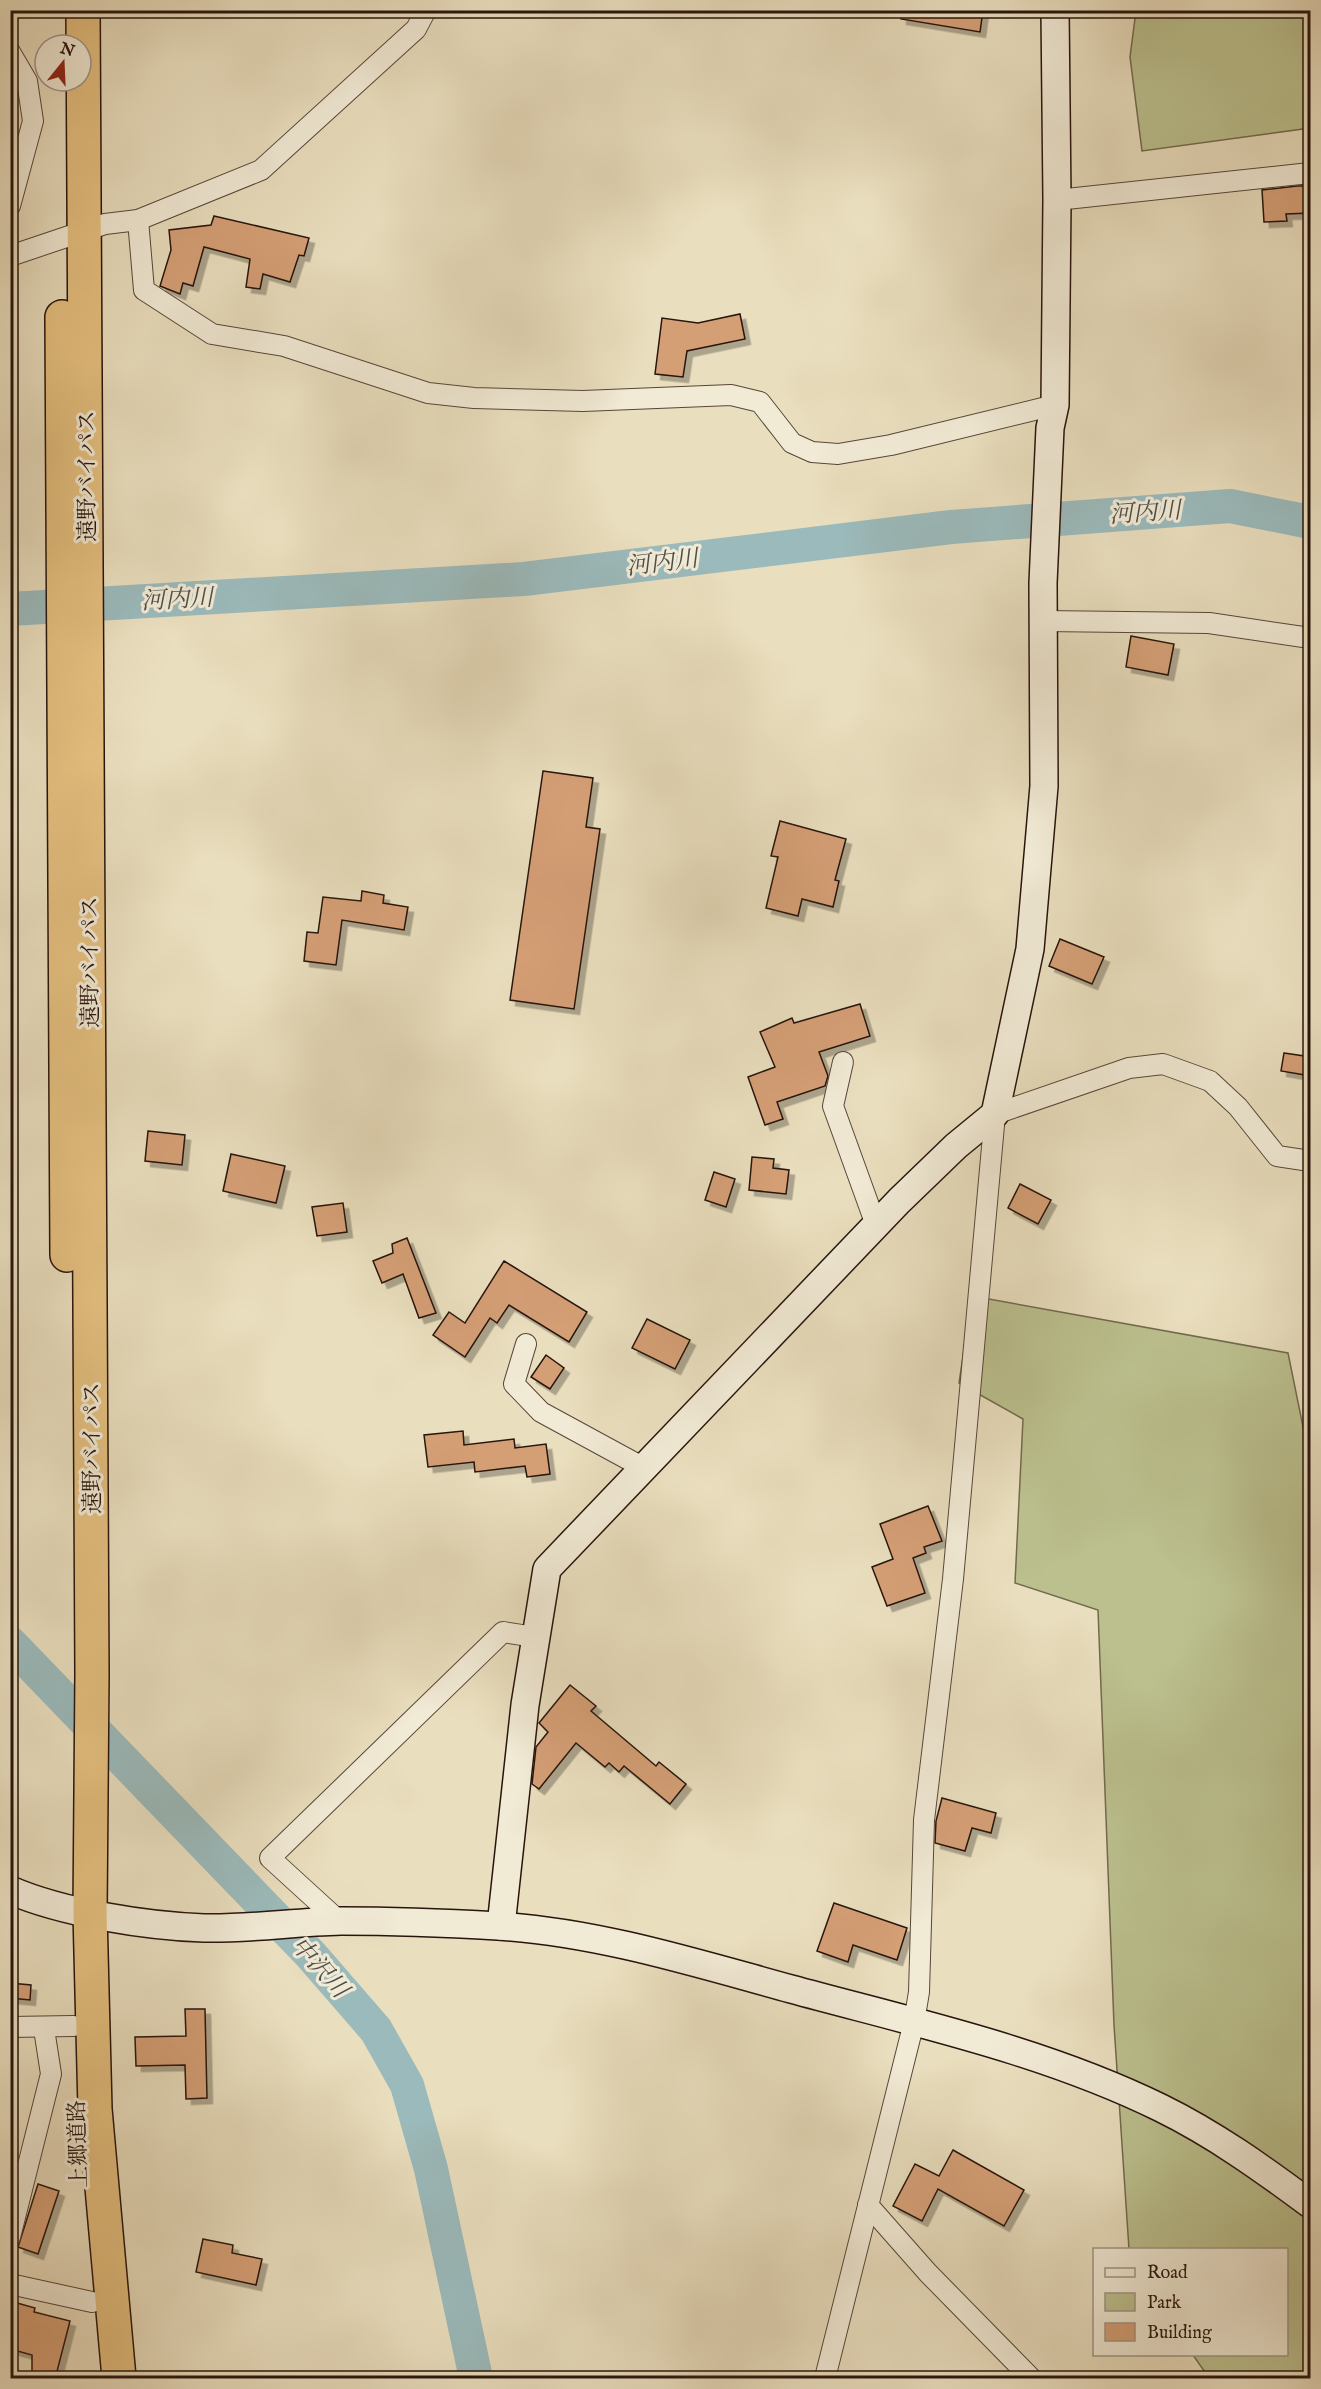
<svg xmlns="http://www.w3.org/2000/svg" width="1321" height="2389" viewBox="0 0 1321 2389" font-family="'IM FELL English','Noto Serif JP',serif">
	<defs>
		<filter id="shadow"><feDropShadow dx="5.5" dy="5.5" stdDeviation="0" flood-color="#0004"/></filter>
	</defs>
	<rect width="100%" height="100%" fill="#e9debe"/>
	<filter id="stains"><feTurbulence type="fractalNoise" baseFrequency=".00333" numOctaves="4"/><feColorMatrix values="0 0 0 0 .2 0 0 0 0 .09 0 0 0 0 .02 0 0 0 .5 -.17"/></filter>
	<radialGradient id="worn" r=".72"><stop offset=".6" stop-color="#630" stop-opacity="0"/><stop offset="1" stop-color="#630" stop-opacity=".3"/></radialGradient>
	<g fill="#bbc08e" stroke="#726a4e" stroke-width="1.5">
		<path d="M1136,11H1310V128L1142,151L1130,57Z"/>
		<path d="M972,1296L1288,1353L1310,1461V2378H1209L1193,2355L1286,2354V2250L1129,2249L1114,2025L1098,1610L1015,1583L1023,1419L959,1383Z"/>
	</g>
	<g fill="none" stroke-linecap="round" stroke-linejoin="round">
		<g stroke="#9bbabb" stroke-width="34">
			<path d="M10,609L524,579L951,527L1230,506L1310,522"/>
			<path d="M10,1643L311,1955L376,2030L407,2085L431,2169L476,2378"/>
		</g>
	</g>
	<g fill="#d59f76" stroke="#28140d" stroke-width="1.5" filter="url(#shadow)">
		<path d="M902,10H983L980,32L901,19Z"/>
		<path d="M1297,186H1311V213L1286,214L1287,221L1264,222L1262,190Z"/>
		<path d="M214,216L309,238L304,256L299,255L290,282L263,274L260,289L246,287L250,259L204,247L193,286L183,283L180,294L160,286L171,250L169,230L211,225Z"/>
		<path d="M740,314L745,339L687,351L683,377L655,374L662,318L698,323Z"/>
		<path d="M1131,636L1174,644L1168,675L1126,667Z"/>
		<path d="M543,771L593,778L586,827L600,829L574,1009L510,1000Z"/>
		<path d="M780,821L846,839L835,880L839,881L833,907L802,899L798,916L766,908L778,857L771,856Z"/>
		<path d="M362,891L384,895L383,903L408,907L404,930L342,920L336,965L304,961L307,932L318,933L323,897L361,901Z"/>
		<path d="M1060,939L1104,957L1092,984L1049,966Z"/>
		<path d="M860,1004L870,1036L819,1052L828,1076L825,1086L777,1102L783,1119L765,1125L748,1077L775,1067L760,1032L792,1018L794,1023Z"/>
		<path d="M1284,1053L1311,1057V1076L1281,1071Z"/>
		<path d="M148,1131L185,1135L182,1165L145,1161Z"/>
		<path d="M231,1154L285,1166L276,1203L223,1191Z"/>
		<path d="M752,1157L774,1159L773,1168L789,1170L786,1194L749,1190Z"/>
		<path d="M714,1172L735,1179L726,1207L705,1200Z"/>
		<path d="M1020,1184L1051,1200L1038,1224L1008,1208Z"/>
		<path d="M343,1203L347,1232L317,1236L312,1207Z"/>
		<path d="M407,1238L436,1313L419,1318L403,1274L382,1283L373,1261L393,1253L392,1244Z"/>
		<path d="M504,1261L587,1312L569,1342L509,1305L497,1323L490,1318L465,1357L433,1335L449,1312L465,1323Z"/>
		<path d="M647,1319L690,1340L675,1369L632,1348Z"/>
		<path d="M546,1355L564,1368L550,1389L531,1377Z"/>
		<path d="M463,1431L464,1445L514,1439L515,1448L546,1444L550,1474L527,1477L525,1466L475,1472L474,1462L428,1467L424,1435Z"/>
		<path d="M928,1506L942,1541L924,1547L926,1553L913,1558L925,1593L887,1606L872,1567L893,1559L880,1524Z"/>
		<path d="M570,1685L596,1706L591,1711L656,1766L659,1762L686,1784L670,1804L624,1766L619,1772L609,1763L605,1767L576,1743L539,1789L532,1784L536,1747L548,1732L539,1723Z"/>
		<path d="M942,1798L996,1813L991,1833L972,1828L965,1851L935,1843L936,1821Z"/>
		<path d="M834,1903L907,1928L897,1960L853,1945L848,1962L817,1951Z"/>
		<path d="M10,1983L31,1985L30,2000L10,1998Z"/>
		<path d="M185,2009H205L207,2098L186,2099L185,2065L136,2066L135,2037L186,2036Z"/>
		<path d="M953,2150L1024,2190L1004,2226L938,2189L922,2221L893,2206L915,2164L939,2176Z"/>
		<path d="M38,2184L59,2191L38,2254L18,2247Z"/>
		<path d="M203,2239L233,2245L232,2253L262,2259L256,2285L196,2272Z"/>
		<path d="M10,2301L35,2308L34,2312L70,2321L55,2379H32V2355L10,2349Z"/>
	</g>
	<g fill="none" stroke-linecap="round" stroke-linejoin="round">
		<g stroke="#584639" stroke-width="22">
			<g id="street">
				<path d="M10,52L27,81L33,121L10,206"/>
				<path d="M1057,200L1310,173"/>
				<path d="M138,220L144,290L212,334L284,346L428,393L474,398L583,401L731,395L760,402L792,443L812,452L838,454L891,445L1055,405"/>
				<path d="M10,256L105,224L138,220L261,170L416,29L426,10"/>
				<path d="M1043,621L1209,623L1310,638"/>
				<path d="M843,1062L833,1106L876,1225"/>
				<path d="M526,1344L514,1384L541,1412L644,1468"/>
				<path d="M339,1921L270,1858L503,1632L535,1637"/>
				<path d="M10,2027L74,2026"/>
				<path d="M868,2205L928,2273L1031,2378"/>
				<path d="M10,2237L51,2074L44,2029"/>
				<path d="M10,2284L92,2302"/>
				<path d="M825,2378L914,2022L919,1992L924,1820L953,1579L995,1114L1129,1068L1163,1064L1210,1081L1238,1107L1277,1156L1310,1161"/>
			</g>
		</g>
		<g stroke="#28140d" stroke-width="30">
			<g id="secondary">
				<path d="M10,1890C63,1913 147,1926 204,1928C250,1929 295,1922 341,1921C392,1921 446,1923 498,1926C597,1932 696,1963 791,1989C916,2023 1045,2051 1161,2108C1214,2134 1263,2169 1310,2204"/>
				<path d="M501,1926L525,1705L547,1569L899,1201L956,1146L995,1114L1030,949L1044,786L1043,583L1050,428L1055,405L1057,200L1055,10"/>
			</g>
		</g>
		<g stroke="#28140d" stroke-width="36">
			<g id="highway">
				<path d="M83,10L92,1673L90,1913L95,2109L119,2378"/>
				<path d="M62,317L67,1255"/>
			</g>
		</g>
		<use href="#street" stroke="#f1ead5" stroke-width="20"/>
		<use href="#secondary" stroke="#f1ead5" stroke-width="27"/>
		<use href="#highway" stroke="#e4bf7f" stroke-width="33"/>
	</g>
	<g text-anchor="middle" stroke-width="6" stroke-linejoin="round" paint-order="stroke">
		<g font-size="22" fill="#28140d" stroke="#f1ead5">
			<text transform="translate(86 476) rotate(-90)" y="8">遠野バイパス</text>
			<text transform="translate(89 962) rotate(-90)" y="8">遠野バイパス</text>
			<text transform="translate(91 1448) rotate(-90)" y="8">遠野バイパス</text>
			<text transform="translate(77 2144) rotate(-92)" y="8">上郷道路</text>
		</g>
		<g font-size="24" font-style="italic" fill="#504e4a" stroke="#f1ead5">
			<text transform="translate(1145 512) rotate(-4)" y="8">河内川</text>
			<text transform="translate(662 562) rotate(-7)" y="8">河内川</text>
			<text transform="translate(177 599) rotate(-3)" y="8">河内川</text>
			<text transform="translate(320 1967) rotate(48)" y="8">中沢川</text>
		</g>
	</g>
	<rect width="1321" height="2389" fill="none" stroke="#e9debe" stroke-width="36"/>
	<rect x="12" y="12" width="1297" height="2365" fill="none" stroke="#28140d" stroke-width="3"/>
	<rect x="18" y="18" width="1285" height="2353" fill="none" stroke="#28140d" stroke-width="1.5"/>
	<rect x="1093" y="2248" width="195" height="108" fill="#f1ead5" stroke="#a19485" stroke-width="1.5"/>
	<rect x="1105" y="2268" width="30" height="9" fill="#f1ead5" stroke="#a19485" stroke-width="1.5"/>
	<text x="1147" y="2278" font-size="18" fill="#28140d">Road</text>
	<rect x="1105" y="2293" width="30" height="18" fill="#bbc08e" stroke="#a19485" stroke-width="1.5"/>
	<text x="1147" y="2308" font-size="18" fill="#28140d">Park</text>
	<rect x="1105" y="2323" width="30" height="18" fill="#d59f76" stroke="#a19485" stroke-width="1.5"/>
	<text x="1147" y="2338" font-size="18" fill="#28140d">Building</text>
	<g transform="translate(63 63) rotate(18)"><circle r="28" fill="#f1ead5" stroke="#a19485" stroke-width="1.5"/>
	<path d="M0-4.5L10 22L0 15L-10 22Z" fill="#8f2418"/>
	<text y="-9" font-size="16" font-weight="bold" text-anchor="middle" fill="#28140d">N</text>
	</g>
	<rect width="100%" height="100%" filter="url(#stains)"/>
	<rect width="100%" height="100%" fill="url(#worn)"/>
</svg>
